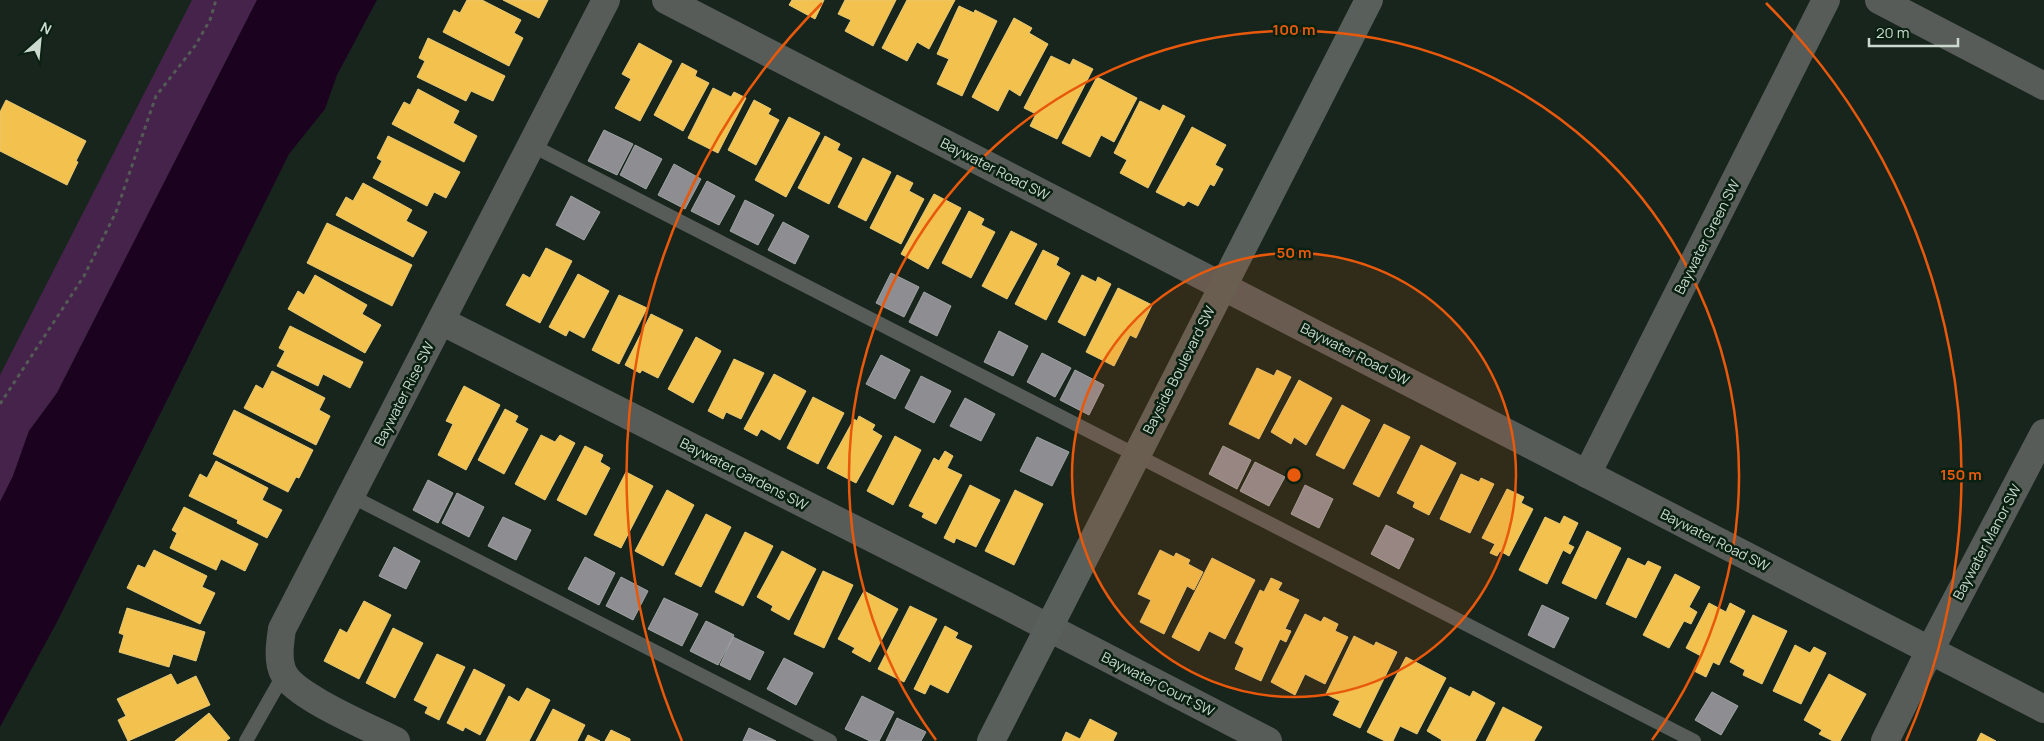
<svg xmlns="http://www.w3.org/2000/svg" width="2044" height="741" viewBox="0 0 2044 741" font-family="Manrope,sans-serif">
	<rect width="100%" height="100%" fill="#18251d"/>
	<path fill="#45234a" d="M192,0H257L57,393L29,431L13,476L0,502V375Z"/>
	<path fill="#1b0320" d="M257,0H377L337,75L325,109L289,154L57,622L0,727V502L13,476L29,431L57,393Z"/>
	<g fill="#f2c14e" stroke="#e6c875">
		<path d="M467,0H482L521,20L514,33L523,38L509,66L443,32L454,10L460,13Z"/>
		<path d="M503,0H548L539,18Z"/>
		<path d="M792,0H824L815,19L789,5Z"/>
		<path d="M845,0H896L873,46L845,31L851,20L838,14Z"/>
		<path d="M907,0H955L929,49L917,42L907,61L882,48Z"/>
		<path d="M959,6L974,13L975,10L997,21L962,96L937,84L949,59L937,54Z"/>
		<path d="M1014,18L1032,28L1029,33L1048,44L1020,96L1009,89L998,111L972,97Z"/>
		<path d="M428,38L505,76L493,101L471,91L466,101L417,77L425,61L419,58Z"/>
		<path d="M639,43L672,61L640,121L615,108L631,79L622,74Z"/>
		<path d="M1051,56L1070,65L1073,59L1093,69L1057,139L1030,126L1036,114L1024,108Z"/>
		<path d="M682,63L697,71L695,76L709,83L683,131L654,115Z"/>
		<path d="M1097,77L1137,98L1114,142L1101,135L1090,157L1062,143Z"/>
		<path d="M713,88L731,97L734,92L746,98L718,153L688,138Z"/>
		<path d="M418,89L459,111L453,123L477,136L464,162L392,124L404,102L410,105Z"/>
		<path d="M6,100L86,141L76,161L78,162L67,185L0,151V112Z"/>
		<path d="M754,100L771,109L768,114L779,120L756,165L728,150Z"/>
		<path d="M1140,101L1160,111L1163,105L1185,116L1148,188L1120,173L1127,160L1114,153Z"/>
		<path d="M789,117L820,133L786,197L755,180Z"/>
		<path d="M1192,127L1226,145L1215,165L1223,169L1214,186L1210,184L1198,206L1188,201L1184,206L1156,192Z"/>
		<path d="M388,136L460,172L446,198L434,192L427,206L373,178L382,161L377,158Z"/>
		<path d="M825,136L840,144L837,150L852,158L829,204L798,188Z"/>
		<path d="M863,158L891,172L866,221L838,207Z"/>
		<path d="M897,175L913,183L909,191L924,199L901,244L870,228Z"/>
		<path d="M363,183L412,210L406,221L427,232L413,257L336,215L346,197L353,201Z"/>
		<path d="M934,194L961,208L928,269L901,254Z"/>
		<path d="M969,211L984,219L981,225L995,232L971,278L942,263Z"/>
		<path d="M327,223L412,265L392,306L307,263Z"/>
		<path d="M1011,231L1037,244L1007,299L982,286Z"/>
		<path d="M546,248L572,261L540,323L506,305L523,274L530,278Z"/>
		<path d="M1043,250L1059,258L1056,265L1070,273L1046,320L1015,304Z"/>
		<path d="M578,274L609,291L584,338L569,330L566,336L549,327Z"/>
		<path d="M315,275L367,305L362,314L381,325L365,353L288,309L298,291L304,295Z"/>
		<path d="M1082,275L1096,282L1098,277L1111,284L1085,336L1058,322Z"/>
		<path d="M1118,288L1152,305L1136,338L1130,335L1114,366L1086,352Z"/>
		<path d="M619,295L647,308L619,364L592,350Z"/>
		<path d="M651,314L683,330L658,378L642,370L640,373L625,365Z"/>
		<path d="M290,326L363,362L350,388L323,374L318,386L277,366L285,351L279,348Z"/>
		<path d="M696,337L721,351L693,403L668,389Z"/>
		<path d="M734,359L764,373L741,419L726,412L723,419L708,411Z"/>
		<path d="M1257,368L1274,376L1277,370L1291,377L1259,439L1229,424Z"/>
		<path d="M272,371L325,398L319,410L330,416L316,445L244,408L256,385L263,389Z"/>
		<path d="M774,374L806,391L780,440L761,429L757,436L744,429Z"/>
		<path d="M1299,380L1332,398L1306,445L1294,437L1291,444L1271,432Z"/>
		<path d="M464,386L500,405L466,470L438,455L453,424L446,421Z"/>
		<path d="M813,397L844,413L818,464L787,448Z"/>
		<path d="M1342,405L1370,420L1344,469L1316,455Z"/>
		<path d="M505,409L518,416L515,422L528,429L504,474L478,460Z"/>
		<path d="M234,410L313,450L299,478L296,477L288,492L213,454Z"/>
		<path d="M859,416L875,425L872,430L882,436L856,483L827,468L854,419L857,421Z"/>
		<path d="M1384,424L1410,437L1379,497L1353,484Z"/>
		<path d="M541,435L555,442L560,435L575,443L545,500L515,484Z"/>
		<path d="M895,436L921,450L893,505L867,491Z"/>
		<path d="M1421,445L1456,463L1429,515L1413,507L1415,502L1397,493Z"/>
		<path d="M585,446L603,455L600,462L610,468L586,515L557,500Z"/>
		<path d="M945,451L953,456L947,468L962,475L936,524L922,517L924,513L909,506L934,458L939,461Z"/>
		<path d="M216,461L268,488L262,500L282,510L267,538L237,523L238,520L189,496L200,474L207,478Z"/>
		<path d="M626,472L653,486L621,548L594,535Z"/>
		<path d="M1461,474L1479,482L1481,478L1494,484L1470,533L1440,519Z"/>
		<path d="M970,485L1000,500L976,547L956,538L954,543L944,538Z"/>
		<path d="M1507,489L1524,497L1521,503L1533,509L1509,556L1500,551L1497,556L1490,553L1495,544L1482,538Z"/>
		<path d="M667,490L694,505L663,566L635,551Z"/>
		<path d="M1015,490L1043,504L1014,565L985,551Z"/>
		<path d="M184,507L258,544L245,571L221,559L216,570L170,548L177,533L172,530Z"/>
		<path d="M706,514L731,527L701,587L675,574Z"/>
		<path d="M1564,516L1578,523L1568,544L1574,547L1570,554L1563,550L1547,584L1519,570L1545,517L1560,524Z"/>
		<path d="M1587,531L1621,548L1596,599L1562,583Z"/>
		<path d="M745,532L773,546L743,606L715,592Z"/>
		<path d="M154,550L207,576L202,587L215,593L200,624L127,588L138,565L145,568Z"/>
		<path d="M1160,550L1174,557L1176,553L1190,560L1188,564L1203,572L1194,590L1187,586L1164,634L1140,622L1151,600L1138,594Z"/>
		<path d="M782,551L816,569L789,620L771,610L773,606L757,597Z"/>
		<path d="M1212,558L1255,580L1225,639L1209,631L1199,651L1172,637Z"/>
		<path d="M1628,558L1645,566L1648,561L1661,567L1636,618L1606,604Z"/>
		<path d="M823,571L853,585L824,648L794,634Z"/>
		<path d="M1675,574L1700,587L1689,607L1697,612L1691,624L1684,621L1669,648L1643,635Z"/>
		<path d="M1271,578L1282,583L1278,590L1299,600L1285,629L1291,631L1286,642L1280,639L1261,681L1235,669L1244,648L1235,643L1260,590L1264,592Z"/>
		<path d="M864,591L898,609L870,662L852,652L855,648L838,639Z"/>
		<path d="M364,601L391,615L359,679L324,661L340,629L347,633Z"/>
		<path d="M1709,603L1726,612L1730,603L1745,611L1719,665L1713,662L1706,677L1694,671L1701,656L1686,648Z"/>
		<path d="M910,606L937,619L904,682L878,669Z"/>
		<path d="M127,608L205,632L196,661L173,654L169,667L119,652L124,635L119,633Z"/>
		<path d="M1305,614L1321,622L1324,617L1338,624L1335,631L1348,637L1325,684L1305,674L1295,695L1271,682Z"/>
		<path d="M1753,615L1787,631L1762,684L1743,675L1745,670L1730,662Z"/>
		<path d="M945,626L958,633L955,638L972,646L948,693L930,684L925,694L914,689Z"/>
		<path d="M393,628L423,643L395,698L366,683Z"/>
		<path d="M1354,636L1374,646L1376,642L1397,652L1360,728L1333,715L1340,701L1326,694Z"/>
		<path d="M1795,645L1810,653L1814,647L1826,653L1801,704L1773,691Z"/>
		<path d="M437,654L465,667L439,720L425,713L428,707L414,700Z"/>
		<path d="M1406,657L1446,678L1417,734L1400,726L1393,741H1385L1367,732Z"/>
		<path d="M474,669L505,685L480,735L465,727L463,731L447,723Z"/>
		<path d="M171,674L177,685L196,676L210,705L128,741L118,720L126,716L117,699Z"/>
		<path d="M1829,674L1866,694L1840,741H1833L1819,734L1822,730L1804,720Z"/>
		<path d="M1450,687L1470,697L1473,691L1495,703L1475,741H1441L1442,740L1427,731Z"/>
		<path d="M527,688L550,700L529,741H486L509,696L519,702Z"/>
		<path d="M1503,707L1542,727L1534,741H1486Z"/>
		<path d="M553,709L585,725L577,741H536Z"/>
		<path d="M209,713L230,738L226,741H175Z"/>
		<path d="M1090,719L1117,733L1113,741H1062L1066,732L1080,739Z"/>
		<path d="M611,730L630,739V741H605Z"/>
		<path d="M1981,733L1996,741H1977Z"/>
		<path d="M588,735L600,741H585Z"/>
	</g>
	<g fill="#8d8d92" stroke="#a0a4a4">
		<path d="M604,130L633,144L617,175L588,161Z"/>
		<path d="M635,145L662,159L646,189L620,175Z"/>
		<path d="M674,164L701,179L685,209L658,195Z"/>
		<path d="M707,181L735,196L719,225L691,211Z"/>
		<path d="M571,196L600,212L584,240L556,225Z"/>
		<path d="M745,200L774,215L758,245L730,231Z"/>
		<path d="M783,222L809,236L795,264L768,250Z"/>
		<path d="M891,273L919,287L904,317L876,303Z"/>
		<path d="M924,292L951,306L937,336L909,322Z"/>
		<path d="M999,331L1028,346L1013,376L984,362Z"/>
		<path d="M1042,353L1071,368L1055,397L1027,382Z"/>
		<path d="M881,355L910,370L895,399L866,384Z"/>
		<path d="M1075,370L1104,385L1089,415L1060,400Z"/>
		<path d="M921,376L951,391L934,423L905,408Z"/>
		<path d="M965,398L995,414L981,441L950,426Z"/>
		<path d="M1037,437L1069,452L1052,486L1020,471Z"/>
		<path d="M1223,446L1251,460L1237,489L1209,474Z"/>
		<path d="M1255,462L1285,477L1269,506L1240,491Z"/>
		<path d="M428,480L453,493L438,523L413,510Z"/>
		<path d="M1305,485L1333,499L1319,528L1291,514Z"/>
		<path d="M457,493L484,507L469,537L442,523Z"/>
		<path d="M503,517L531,530L516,560L488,546Z"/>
		<path d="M1386,525L1414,539L1399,569L1371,554Z"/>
		<path d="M394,547L420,561L406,589L379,576Z"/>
		<path d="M585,557L615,573L599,605L568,589Z"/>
		<path d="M621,577L648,591L633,620L606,606Z"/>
		<path d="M664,598L698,614L682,646L648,629Z"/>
		<path d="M1542,605L1569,618L1554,648L1528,635Z"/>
		<path d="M706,621L734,635L718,665L690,651Z"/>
		<path d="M733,637L764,652L750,680L720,665Z"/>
		<path d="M784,658L813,673L796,705L767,689Z"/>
		<path d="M1712,692L1738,706L1721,735L1695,720Z"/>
		<path d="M862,696L894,712L879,741H870L845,729Z"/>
		<path d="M897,718L926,732L921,741H886Z"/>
		<path d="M749,728L776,741H743Z"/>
	</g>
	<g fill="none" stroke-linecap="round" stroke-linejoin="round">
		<path stroke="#545a56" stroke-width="3" stroke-dasharray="4 4" stroke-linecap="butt" d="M0,404L84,276L116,212L156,96L195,46L210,20L216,0"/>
		<g stroke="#585c59" stroke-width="14">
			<path d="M531,145L1694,741"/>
			<path d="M351,496L830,741"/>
			<path d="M246,741L284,674"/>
		</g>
		<g stroke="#585c59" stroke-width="28">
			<path d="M666,0L2044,709"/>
			<path d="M1879,0L2044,86"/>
			<path d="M441,321L1007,606L1268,741"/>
			<path d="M1587,474L1826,0"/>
			<path d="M396,741C371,728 296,697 284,674C277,661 280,643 282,629L606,0"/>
			<path d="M1885,741L1930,650L2044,433"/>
		</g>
		<path stroke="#595f5a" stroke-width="28" d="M991,741L1369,0"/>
	</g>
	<circle cx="1294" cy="475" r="222" fill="#e8590c" fill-opacity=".12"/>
	<g fill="none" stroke="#e8590c" stroke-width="2.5">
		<circle cx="1294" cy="475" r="222"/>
		<path d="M936 740A445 445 0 1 1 1652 740"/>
		<path d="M682 741A667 667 0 0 1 822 3M1766 3A667 667 0 0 1 1906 741"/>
	</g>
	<g text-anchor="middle" stroke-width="5" stroke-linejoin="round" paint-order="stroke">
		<g font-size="14" fill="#cbd9cf" stroke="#0a2112">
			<text transform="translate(995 169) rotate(27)" y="5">Baywater Road SW</text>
			<text transform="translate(1707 237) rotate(-63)" y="5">Baywater Green SW</text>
			<text transform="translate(1355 354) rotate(27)" y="5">Baywater Road SW</text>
			<text transform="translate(1179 370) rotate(-63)" y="5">Bayside Boulevard SW</text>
			<text transform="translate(404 394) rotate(-63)" y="5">Baywater Rise SW</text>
			<text transform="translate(744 474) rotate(27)" y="5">Baywater Gardens SW</text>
			<text transform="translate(1715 540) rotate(27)" y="5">Baywater Road SW</text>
			<text transform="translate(1987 542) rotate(-62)" y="5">Baywater Manor SW</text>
			<text transform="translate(1158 684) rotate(27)" y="5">Baywater Court SW</text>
		</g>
	</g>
	<circle cx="1294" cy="475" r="8" fill="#e8590c" stroke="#0a2112" stroke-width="2.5"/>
	<g font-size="15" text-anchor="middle" font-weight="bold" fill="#e8590c" stroke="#0a2112" stroke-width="5" stroke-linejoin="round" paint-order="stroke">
		<text x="1294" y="35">100 m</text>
		<text x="1294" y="258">50 m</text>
		<text x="1961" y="480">150 m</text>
	</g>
	<g transform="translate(40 40) rotate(27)" stroke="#0a2112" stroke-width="4" paint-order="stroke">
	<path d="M0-4L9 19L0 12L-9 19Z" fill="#cbd9cf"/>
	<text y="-8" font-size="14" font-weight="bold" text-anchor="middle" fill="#cbd9cf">N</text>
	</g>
	<path d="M1869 38v8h89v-8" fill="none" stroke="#cbd9cf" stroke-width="2.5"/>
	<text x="1876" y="38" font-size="15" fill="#cbd9cf" stroke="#0a2112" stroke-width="4" paint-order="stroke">20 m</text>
</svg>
